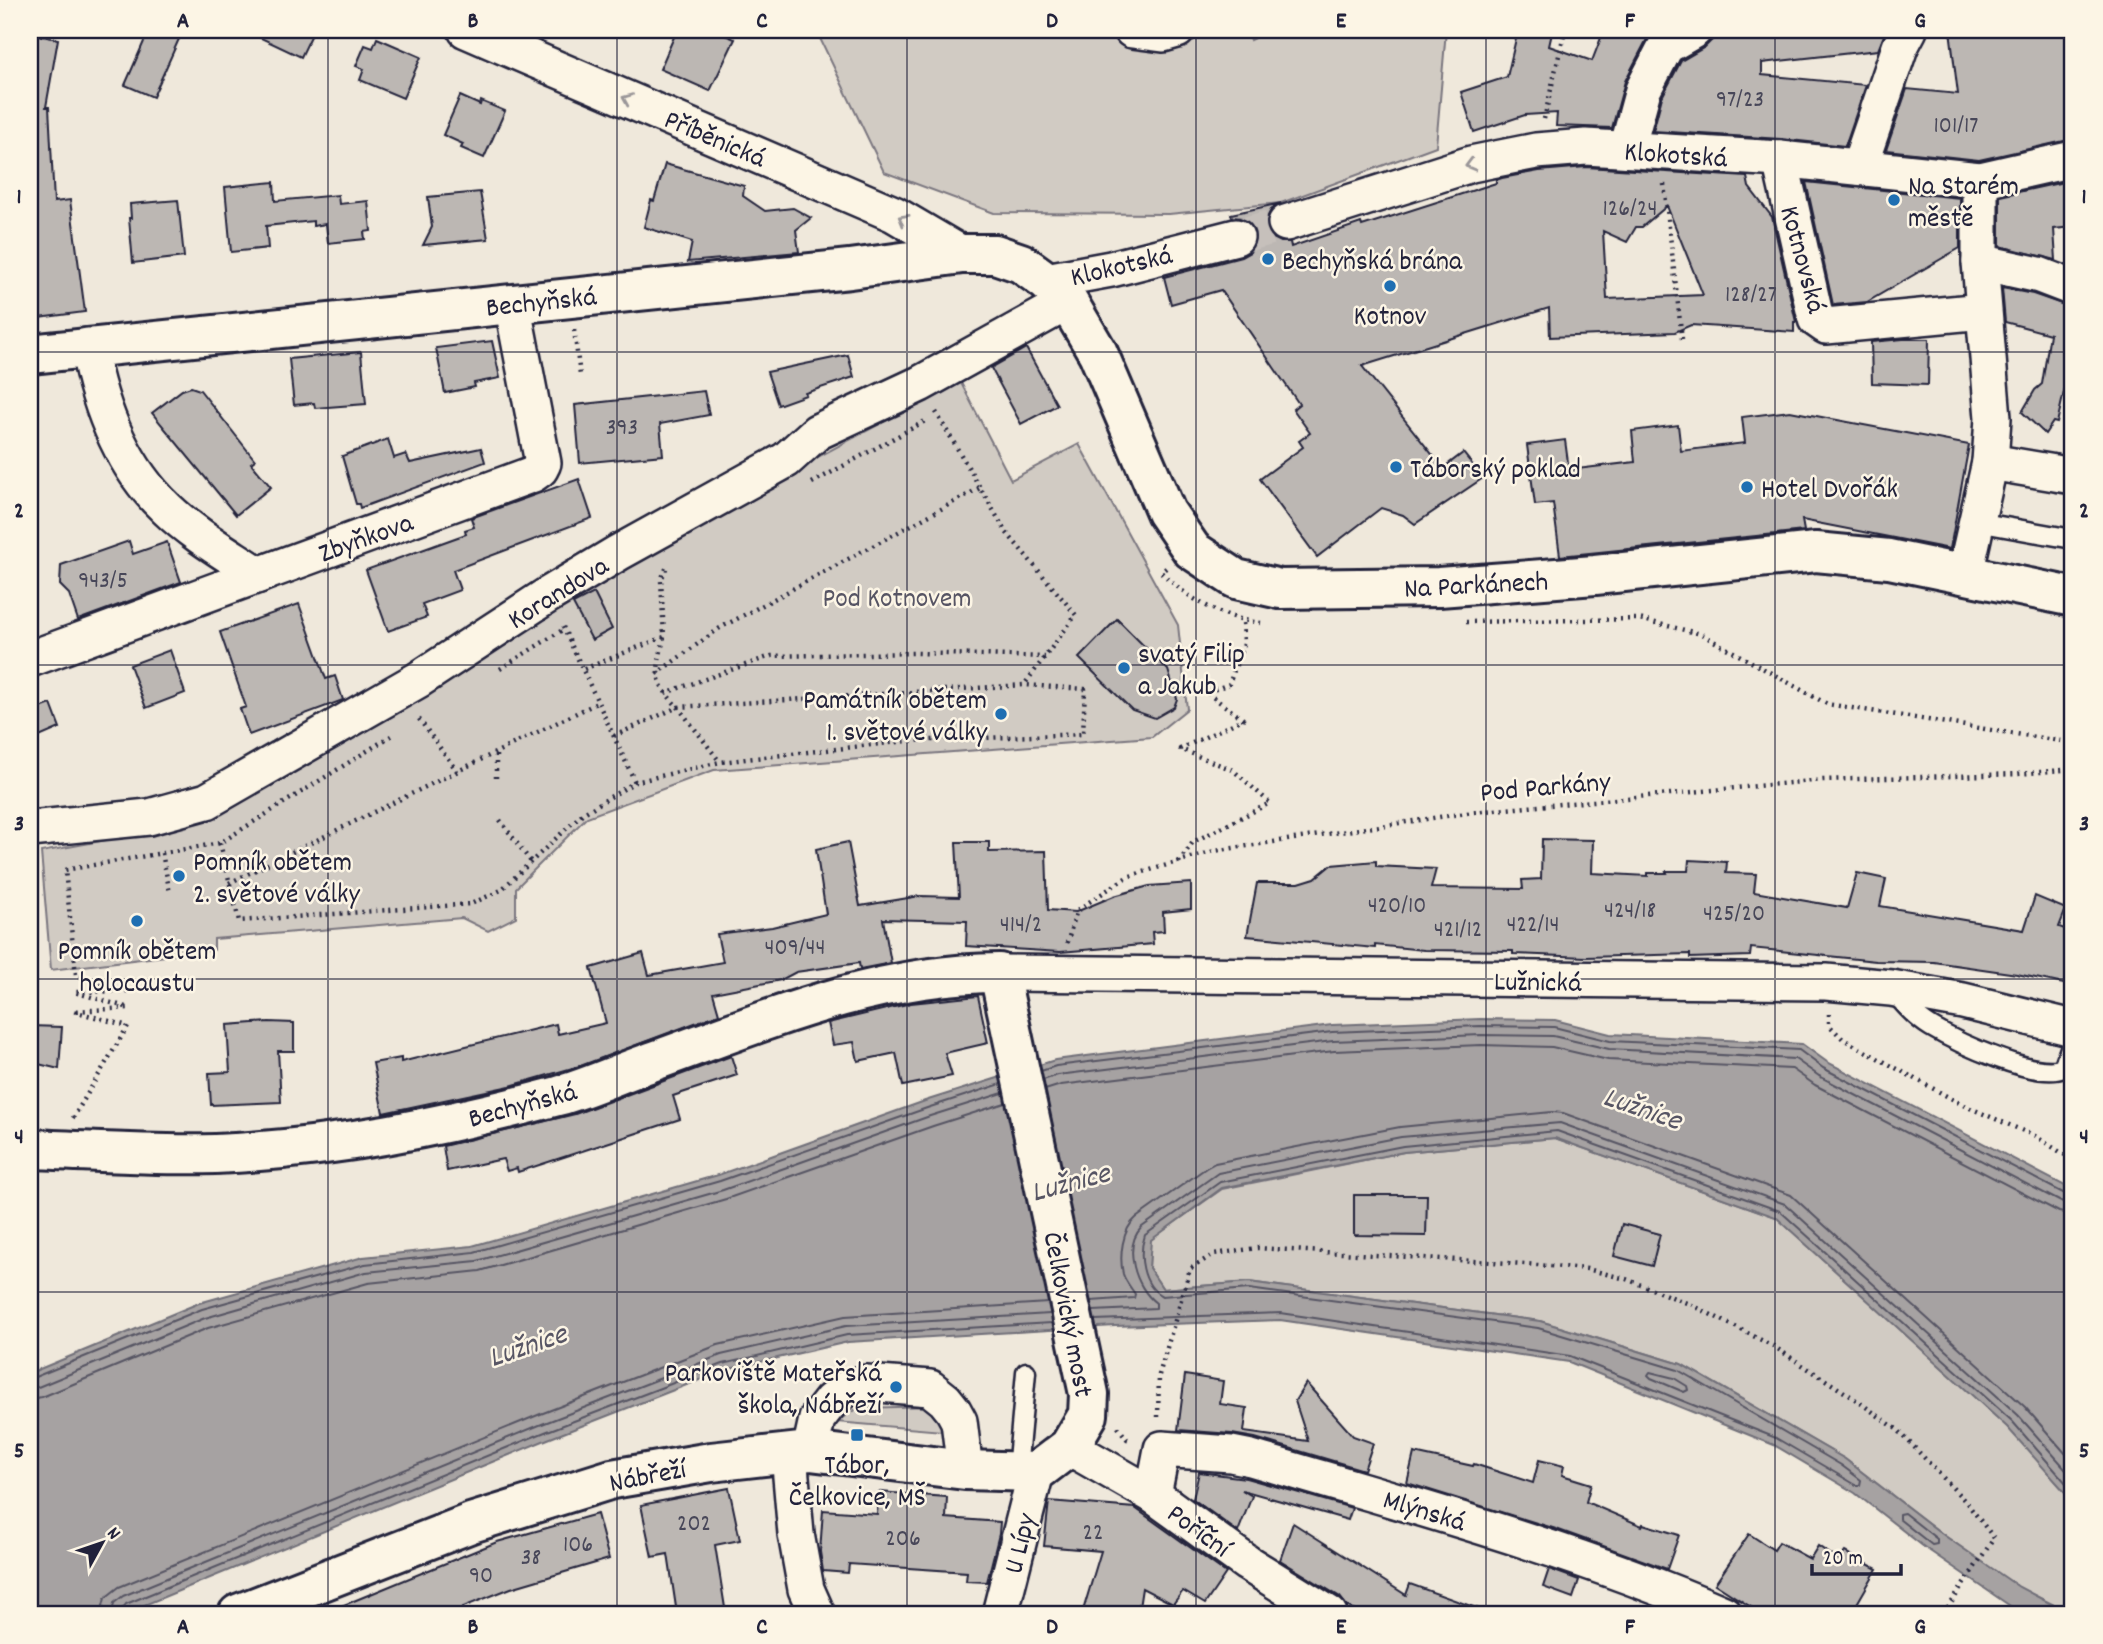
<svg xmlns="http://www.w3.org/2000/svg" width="2103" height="1644" viewBox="0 0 2103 1644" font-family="Dekko,sans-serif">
	<rect width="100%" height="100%" fill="#efe8db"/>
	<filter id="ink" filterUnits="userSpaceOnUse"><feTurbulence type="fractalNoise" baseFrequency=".0143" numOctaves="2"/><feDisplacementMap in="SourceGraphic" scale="14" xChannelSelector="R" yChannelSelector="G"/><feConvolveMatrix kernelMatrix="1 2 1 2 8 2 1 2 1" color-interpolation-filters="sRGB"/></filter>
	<g filter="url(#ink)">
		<g fill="#d1cbc3" stroke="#7a767f" stroke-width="2">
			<path d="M816,30H1247L1250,40L1271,30H1446L1436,146L1281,203L1169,214L994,213L884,172Z"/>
			<path d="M960,381L1011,480L1079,444L1178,625L1187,709L1152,737L714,770L587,817L516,888V917L488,931L462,918L214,939V950L51,970L41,852L193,824L657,543Z"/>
			<path d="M1555,1138L1776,1217L2008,1427L2073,1501V1614L2019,1588L1945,1536L1845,1459L1681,1364L1540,1321L1249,1282L1163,1289L1149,1268L1150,1240L1222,1189L1404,1152Z"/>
			<path d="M936,1406L942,1431L836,1422L858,1408Z"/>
		</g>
		<path fill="#a6a2a2" stroke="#716f79" stroke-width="2" d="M1480,1019L1555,1020L1610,1034L1802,1044L1827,1062L2073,1190V1501L2007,1427L1776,1217L1555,1138L1404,1152L1222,1188L1151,1240L1149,1268L1163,1289L1249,1282L1540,1321L1681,1364L1845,1459L1945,1536L2019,1587L2070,1614H2022L1924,1547L1855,1493L1774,1445L1569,1362L1280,1320L1115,1326L848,1342L725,1370L548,1439L125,1613L30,1614V1373L199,1303L363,1257L472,1246L718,1175L925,1101L1055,1060L1332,1025Z"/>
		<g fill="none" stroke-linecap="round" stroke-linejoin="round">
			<g stroke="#575564" stroke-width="2">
				<path d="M1041,1071L1056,1066L1332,1032L1480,1026L1554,1027L1610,1041L1799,1050L1823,1068L2067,1195L2073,1196"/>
				<path d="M1043,1080L1058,1075L1333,1041L1481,1035L1553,1036L1609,1049L1795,1059L1819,1076L2063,1203L2073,1205"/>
				<path d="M1045,1090L1061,1085L1334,1051L1481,1045L1552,1047L1608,1060L1792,1069L1815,1085L2059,1212L2073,1215"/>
				<path d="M1091,1301L1134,1298L1135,1294C1131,1288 1125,1281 1123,1274C1119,1256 1122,1230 1136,1218L1206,1168L1215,1163L1400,1127L1552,1112L1563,1113L1791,1195L2025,1407L2073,1462"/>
				<path d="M1093,1311L1156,1308V1303C1136,1288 1122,1247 1142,1227L1218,1173L1401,1137L1560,1123L1785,1204L2018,1415L2073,1477"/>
				<path d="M1095,1320L1281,1313L1570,1356L1776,1438L1856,1485H1860L1861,1480L1841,1465L1678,1370L1538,1328L1249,1289L1162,1296C1142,1285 1138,1255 1145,1235L1220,1182L1403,1146L1557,1131L1780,1211L2012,1421L2073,1491"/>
				<path d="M1650,1372L1674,1378L1687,1386L1688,1390L1684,1392L1651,1378L1648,1375Z"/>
				<path d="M30,1379L202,1309L365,1264L474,1252L720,1181L927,1108L1001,1084"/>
				<path d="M30,1388L38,1387L205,1318L366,1272L477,1261L723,1190L930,1116L1003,1093"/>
				<path d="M30,1399L42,1397L208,1328L368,1283L480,1271L726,1199L933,1126L1005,1103"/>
				<path d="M1904,1513L1937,1539V1544L1932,1545L1899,1519V1514Z"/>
				<path d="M101,1614L105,1598L119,1587L538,1415L718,1345L845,1316L1048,1303"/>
				<path d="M112,1614L114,1603L123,1596L542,1424L721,1355L846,1326L1050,1314"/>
				<path d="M121,1614L122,1609L126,1604L545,1432L723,1364L847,1335L1052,1323"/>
			</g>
		</g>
		<g fill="#bcb7b3" stroke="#22223b" stroke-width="2" fill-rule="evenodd">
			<path d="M149,30H183L153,97L125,85Z"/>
			<path d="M244,30H314L301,57Z"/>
			<path d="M677,30H712L735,39L710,91L660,69Z"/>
			<path d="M1518,30H1536L1552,33L1549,46L1592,61L1604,30H1655L1648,37L1625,81L1612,128L1556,126L1557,113L1525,115L1474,132L1461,92L1507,77Z"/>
			<path d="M1714,30H1886L1878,50L1762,63V75L1866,85L1845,146L1781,139L1653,131L1662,97L1681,61L1705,47L1712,40Z"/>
			<path d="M1950,30H2073V139L1979,160L1886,150L1907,89L1958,94Z"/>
			<path d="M30,34L58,39L46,107H49L54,202L70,200L85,312L30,319Z"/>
			<path d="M377,38L421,57L403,98L360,80L364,69L356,66L365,45L373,48Z"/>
			<path d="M460,96L480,105L481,101L505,111L484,158L461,148L463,144L443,135Z"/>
			<path d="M665,164L744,186L743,196L765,211L793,208L811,218L796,230L799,252L688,262L692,242L644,227L651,200L654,201Z"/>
			<path d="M1586,167L1747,177L1749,187L1772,217L1796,322H1794V332L1691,325L1675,332L1550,337L1549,308L1362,366L1443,468L1463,453L1483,478L1415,524L1403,515L1381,508L1317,557L1260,479L1303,447L1299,441L1310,433L1293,409L1299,404L1221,290L1171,304L1164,277L1241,257L1250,252L1255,242V231L1250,223L1242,218L1232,217L1231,214L1281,203L1271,210L1267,218V228L1273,238L1281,242H1290L1291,247L1361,223L1362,226L1496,183V180L1502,178L1539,171ZM1667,206L1703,295L1607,299L1603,231L1627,242L1636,227H1642Z"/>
			<path d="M2073,180V227L2054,229L2056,260L2000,246V196Z"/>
			<path d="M274,182L275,201L338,195L339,204L368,201L371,231L364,232L365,239L328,243L326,224L313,226V221L266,226L268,248L231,252L225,187Z"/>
			<path d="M1806,182L1960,198V248L1867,302L1833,305Z"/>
			<path d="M480,192L488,239L423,245L432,227L428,197Z"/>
			<path d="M178,200L184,257L133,263L129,218H131L130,204Z"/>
			<path d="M2002,288L2033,294L2073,308V352L2057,423L2053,422L2045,434L2022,412L2035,390L2042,384L2050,334L2005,322Z"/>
			<path d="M1903,339H1929L1928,385L1872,383L1871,342Z"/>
			<path d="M492,341L500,378L474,383L475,387L445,393L436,348Z"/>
			<path d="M1026,348L1057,405L1021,424L991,368Z"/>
			<path d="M361,352L366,404L315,408L314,403L294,405L289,359Z"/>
			<path d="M848,355L854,377L805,393L806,395L778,405L767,372Z"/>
			<path d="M191,387L200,390L255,460L251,463L271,487L236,515L152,413L182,390Z"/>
			<path d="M704,391L709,415L660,424L663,455L580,463L575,405Z"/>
			<path d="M1790,411L1969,445L1950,549L1802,520L1804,531L1560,556L1553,503L1535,505L1527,445L1565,440L1569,470L1635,462L1632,431L1678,425L1681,451L1745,443L1742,417Z"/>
			<path d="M388,439L394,458L406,454L410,463L481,448L485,462L360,508L359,504H356L342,456Z"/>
			<path d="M579,479L592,518L453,570L460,590L422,604L427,617L388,631L366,570L466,534L465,530L474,527L471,518Z"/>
			<path d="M129,541L133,554L167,542L181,582L78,620L69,594L60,585L61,565Z"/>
			<path d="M594,593L612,629L592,640L573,604Z"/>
			<path d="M299,604L326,679L335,676L343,700L249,735L240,709L246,707L220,632Z"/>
			<path d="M1117,619L1168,670L1177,699L1174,707L1155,718L1132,710L1079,658Z"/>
			<path d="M170,650L185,693L146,708L130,665Z"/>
			<path d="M51,704L60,728L30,741V712Z"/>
			<path d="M1542,839L1593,840L1592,873L1648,876V873H1667L1666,871H1688L1689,860L1727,862L1726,873L1756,874L1754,892L1847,908L1857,873L1886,879L1880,906L2024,930L2035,896L2066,909L2059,927L2073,932V986L2017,974L1934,962L1876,961L1751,948L1750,956L1690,958V954L1586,957L1513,954V951L1424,950L1375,945V948L1247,936L1257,883H1299L1315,878L1331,865L1376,861V866L1436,869L1431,888L1523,889L1522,880L1541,879Z"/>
			<path d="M848,842L860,906L920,896L959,897L956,842H989V852L1046,851L1048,910L1076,912L1114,896L1149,886L1191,883V909L1163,912L1164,931L1152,932L1153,944L1060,952L966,946L967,921L883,919L891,963L860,969L859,963L796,972L781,980L713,993L719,1014L583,1065L510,1086L383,1113L373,1063L401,1058V1062L556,1024L558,1034L606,1023L591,968L643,953L649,975L723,962L717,934L772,927L826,914L816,849Z"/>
			<path d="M978,996L988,1043L945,1053L952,1076L903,1086L896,1053L858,1061L854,1042L833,1045L828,1023L911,1003Z"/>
			<path d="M269,1022L294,1023V1051H278L281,1102L211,1105L209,1073L230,1072L227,1025Z"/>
			<path d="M30,1026L62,1027L59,1069L30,1062Z"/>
			<path d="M731,1056L737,1075L673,1096L680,1119L518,1172L517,1168L507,1171L503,1159L447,1171L443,1146L575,1114Z"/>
			<path d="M1354,1195H1427L1426,1236L1354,1235Z"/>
			<path d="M1622,1224L1660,1234L1652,1266L1614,1256Z"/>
			<path d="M1185,1375L1223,1381L1220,1404L1247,1408L1244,1432L1308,1441L1295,1401L1306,1383L1353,1436L1373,1443L1364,1470L1255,1438L1232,1434L1178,1430Z"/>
			<path d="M1414,1453L1473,1466L1474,1464L1533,1483L1539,1460L1564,1466L1562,1475L1591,1484L1586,1502L1642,1526L1643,1524L1679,1535L1667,1569L1556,1529L1407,1483Z"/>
			<path d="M1199,1472L1246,1478L1352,1508L1348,1520L1242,1490L1252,1496L1238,1532L1193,1499Z"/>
			<path d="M729,1488L740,1540L715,1545L726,1614H677L668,1554L652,1557L641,1505Z"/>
			<path d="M879,1492L947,1497L946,1518L1000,1522L999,1534L987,1582L966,1581L967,1572L849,1564L848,1573L823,1571L820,1552L823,1510L877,1514Z"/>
			<path d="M1049,1501L1135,1508L1226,1573L1205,1604L1183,1591L1173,1604L1142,1588L1138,1614H1082L1101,1551L1044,1546Z"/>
			<path d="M597,1514L609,1559L511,1588L463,1607L465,1614H322L497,1542Z"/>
			<path d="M1293,1523L1406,1595L1410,1584L1485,1611L1484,1614H1360L1347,1606L1340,1597L1280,1560Z"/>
			<path d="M1749,1534L1774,1550L1779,1542L1810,1559L1818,1546L1839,1560L1845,1552L1877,1569L1851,1614H1762L1715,1584Z"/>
			<path d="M1549,1569L1579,1580L1573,1598L1543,1587Z"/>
		</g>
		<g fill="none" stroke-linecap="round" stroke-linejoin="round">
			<path stroke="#c6c0bb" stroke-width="35" stroke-dasharray="35 18" stroke-linecap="butt" d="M1236,237L1286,223"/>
			<g stroke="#22223b" stroke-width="23">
				<g id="service">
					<path d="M1977,522L2073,539"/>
					<path d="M1892,990C1904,1004 1916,1018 1931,1027C1956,1042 2037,1080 2063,1068L2073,1040"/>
					<path d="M1017,1471L1026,1372"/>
				</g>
			</g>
			<g stroke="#22223b" stroke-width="40">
				<g id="minor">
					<path d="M466,30L894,214L962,254"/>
					<path d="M1132,30L1163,34L1177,30"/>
					<path d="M1627,149L1643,90L1666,46L1694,30"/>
					<path d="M1780,159L1816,319L1826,326L1983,311"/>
					<path d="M1859,167L1900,47L1909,30"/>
					<path d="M1286,223L1471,164L1536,151L1586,147L1780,159L1980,180L2073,159"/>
					<path d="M1980,262L2039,275L2073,288"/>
					<path d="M1046,281L1111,269L1236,237"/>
					<path d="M88,346C99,406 121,466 167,509C194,535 228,554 259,575"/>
					<path d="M1990,462L2073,476"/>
					<path d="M1965,574L1990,462L1993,418L1980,262V180"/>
					<path d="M30,659L533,474L540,469L543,463L512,303"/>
					<path d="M30,829L149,817L207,801L418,680L548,595L618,553L786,460L817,432L920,384L1068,302"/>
					<path d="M999,973L1826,982L1891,988L1963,1001L2073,1028"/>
					<path d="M1069,1447L1153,1495L1247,1563L1329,1614"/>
					<path d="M810,1451L817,1419L831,1401L847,1388L866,1383L930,1388L945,1400L953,1410L959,1421L965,1470"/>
					<path d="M789,1454L796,1534L806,1589L817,1614"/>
					<path d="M1153,1495L1162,1449L1231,1454L1251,1458C1410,1505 1571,1548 1724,1614"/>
					<path d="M1000,1614L1036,1472"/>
				</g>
			</g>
			<g stroke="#22223b" stroke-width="44">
				<path id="tertiary" d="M30,1149C91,1151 154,1156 215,1154C332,1149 445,1126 558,1096C587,1088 615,1075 643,1065C757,1024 875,973 999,973L1089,1394L1088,1415L1069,1447L1036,1472L965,1470L810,1451L711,1462L612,1479L471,1523L238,1614"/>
			</g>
			<g stroke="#22223b" stroke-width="44">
				<path id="secondary" d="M30,354L850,269L962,254H995L1021,263L1046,281L1068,302L1098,353L1166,512L1192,550L1236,579L1280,589L1439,587L1595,575L1816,552L1889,559L2073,597"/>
			</g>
			<g stroke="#22223b" stroke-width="4.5" stroke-dasharray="2 5" stroke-linecap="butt">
				<path d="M1544,119L1565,30"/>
				<path d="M1664,184L1682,339"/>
				<path d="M574,330L580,375"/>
				<path d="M936,412L1006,532L1076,615L1024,685"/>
				<path d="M812,483L927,420"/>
				<path d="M1166,568L1161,572C1189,600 1222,618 1261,623"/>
				<path d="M1466,622L1639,619L1701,634L1827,704L2073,743"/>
				<path d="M563,627L635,782"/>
				<path d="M500,669L564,629"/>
				<path d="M584,669L664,637L661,580L668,564"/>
				<path d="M656,674L720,628L980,488"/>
				<path d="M1208,692L1229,684L1244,644L1243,620"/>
				<path d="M665,693L771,656L916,653L1045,657"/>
				<path d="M419,719L457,771"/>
				<path d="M614,736L678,707L720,762"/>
				<path d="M496,778V752"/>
				<path d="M500,820L531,862"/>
				<path d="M220,843L239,921L471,904L501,890L582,814L635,782L720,762L907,741L1083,734L1085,689L1024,685L678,707C651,679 657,672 664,637"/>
				<path d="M162,853L170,893"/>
				<path d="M1179,862L1193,842L1270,803L1233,770L1180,749L1243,719L1207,693"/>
				<path d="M229,883L599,702"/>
				<path d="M1067,943L1077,910L1127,877L1214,851L1473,812L1823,780L2018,774L2073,769"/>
				<path d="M1829,1014V1025L1843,1039L1963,1105L2035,1136L2073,1160"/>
				<path d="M73,1118L128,1026L73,1011L129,1008L74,992L127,991L76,975L65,870L220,843L391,736"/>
				<path d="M1158,1417L1159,1375L1190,1269L1214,1254L1257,1248L1525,1264L1587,1269L1626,1279L1692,1305L1773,1346L1852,1397L1898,1430L1966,1502L1994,1538L1944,1614"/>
				<path d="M1118,1427L1127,1439L1131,1440"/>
				<path d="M192,1614L206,1609"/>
			</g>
			<use href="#service" stroke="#fcf5e5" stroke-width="18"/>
			<use href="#minor" stroke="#fcf5e5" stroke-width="35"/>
			<use href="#tertiary" stroke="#fcf5e5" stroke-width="38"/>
			<use href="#secondary" stroke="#fcf5e5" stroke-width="38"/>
		</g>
		<defs><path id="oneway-chevron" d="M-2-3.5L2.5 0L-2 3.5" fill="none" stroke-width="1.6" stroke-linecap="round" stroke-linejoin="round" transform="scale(1.75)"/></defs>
		<g stroke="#9a9698">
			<use href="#oneway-chevron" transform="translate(627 99) rotate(-157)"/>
			<use href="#oneway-chevron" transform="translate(1470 165) rotate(165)"/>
			<use href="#oneway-chevron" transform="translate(903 219) rotate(-150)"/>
		</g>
	</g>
	<path fill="none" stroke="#22223b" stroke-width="2" stroke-opacity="0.55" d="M328,30V1614M617,30V1614M907,30V1614M1196,30V1614M1486,30V1614M1775,30V1614M30,352H2073M30,665H2073M30,979H2073M30,1292H2073"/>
	<g fill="#1f6fb2" stroke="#fcf5e5" stroke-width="2.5">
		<circle cx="1894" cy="200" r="7"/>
		<circle cx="1268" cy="259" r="7"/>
		<circle cx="1390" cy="286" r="7"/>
		<circle cx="1396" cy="467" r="7"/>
		<circle cx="1747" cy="487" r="7"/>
		<circle cx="1124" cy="668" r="7"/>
		<circle cx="1001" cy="714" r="7"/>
		<circle cx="179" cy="876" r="7"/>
		<circle cx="137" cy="921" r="7"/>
		<circle cx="896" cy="1387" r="7"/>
		<rect x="850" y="1428" width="14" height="14" rx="3.5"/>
	</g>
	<g text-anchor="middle" stroke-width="5" stroke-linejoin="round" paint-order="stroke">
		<g font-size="24" fill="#484759">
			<text x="1740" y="106">97/23</text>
			<text x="1956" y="132">101/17</text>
			<text x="1630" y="215">126/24</text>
			<text x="1751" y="301">128/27</text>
			<text x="622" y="434">393</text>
			<text x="103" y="587">943/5</text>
			<text x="1397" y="912">420/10</text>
			<text x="1630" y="917">424/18</text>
			<text x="1734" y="920">425/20</text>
			<text x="1021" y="931">414/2</text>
			<text x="1533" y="931">422/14</text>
			<text x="1458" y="936">421/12</text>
			<text x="795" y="954">409/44</text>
			<text x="694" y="1530">202</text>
			<text x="1093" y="1539">22</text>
			<text x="903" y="1545">206</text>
			<text x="578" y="1551">106</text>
			<text x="531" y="1564">38</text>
			<text x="481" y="1582">90</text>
		</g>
		<g font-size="28" fill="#22223b" stroke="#fcf5e5">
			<text transform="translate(716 137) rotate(23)" y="10">Příběnická</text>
			<text transform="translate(1676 153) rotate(4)" y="10">Klokotská</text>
			<text transform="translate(1805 259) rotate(75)" y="10">Kotnovská</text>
			<text transform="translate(1121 264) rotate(-13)" y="10">Klokotská</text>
			<text transform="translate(541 300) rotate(-6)" y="10">Bechyňská</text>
			<text transform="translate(365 536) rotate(-20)" y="10">Zbyňkova</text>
			<text transform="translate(1476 583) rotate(-3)" y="10">Na Parkánech</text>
			<text transform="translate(557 591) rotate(-32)" y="10">Korandova</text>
			<text transform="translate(1545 785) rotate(-5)" y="10">Pod Parkány</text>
			<text transform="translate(1538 980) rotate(1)" y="10">Lužnická</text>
			<text transform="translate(522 1103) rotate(-15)" y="10">Bechyňská</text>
			<text transform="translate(1070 1314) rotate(79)" y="10">Čelkovický most</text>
			<text transform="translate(647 1474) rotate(-11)" y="10">Nábřeží</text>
			<text transform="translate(1425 1509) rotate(17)" y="10">Mlýnská</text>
			<text transform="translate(1200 1529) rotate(36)" y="10">Poříční</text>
			<text transform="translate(1018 1543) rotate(-76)" y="10">U Lípy</text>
		</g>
		<g font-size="28" fill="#22223b" stroke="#fcf5e5" text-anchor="start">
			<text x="1908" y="194">Na Starém<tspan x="1908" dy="32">městě</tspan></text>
			<text x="1282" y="269">Bechyňská brána</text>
			<text x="1390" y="324" text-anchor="middle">Kotnov</text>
			<text x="1410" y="477">Táborský poklad</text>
			<text x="1761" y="497">Hotel Dvořák</text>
			<text x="1138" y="662">svatý Filip<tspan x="1138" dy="32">a Jakub</tspan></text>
			<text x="987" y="708" text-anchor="end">Památník obětem<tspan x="987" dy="32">1. světové války</tspan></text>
			<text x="193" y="870">Pomník obětem<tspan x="193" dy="32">2. světové války</tspan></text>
			<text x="137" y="959" text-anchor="middle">Pomník obětem<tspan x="137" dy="32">holocaustu</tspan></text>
			<text x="882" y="1381" text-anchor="end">Parkoviště Mateřská<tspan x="882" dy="32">škola, Nábřeží</tspan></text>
			<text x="857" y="1473" text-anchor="middle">Tábor,<tspan x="857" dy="32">Čelkovice, MŠ</tspan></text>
		</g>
		<g font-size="28" fill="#575564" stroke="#fcf5e5">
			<text x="897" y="606">Pod Kotnovem</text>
		</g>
		<g font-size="30" font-style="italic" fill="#575564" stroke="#fcf5e5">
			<text transform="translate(1643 1107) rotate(19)" y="10">Lužnice</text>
			<text transform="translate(1070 1181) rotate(-15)" y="10">Lužnice</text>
			<text transform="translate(527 1344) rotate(-19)" y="10">Lužnice</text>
		</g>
	</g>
	<rect width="2103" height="1644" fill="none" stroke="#fcf5e5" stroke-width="77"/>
	<g transform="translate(102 1543) rotate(50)" stroke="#fcf5e5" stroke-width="5" paint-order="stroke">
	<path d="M0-5L12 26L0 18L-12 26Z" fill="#22223b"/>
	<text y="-10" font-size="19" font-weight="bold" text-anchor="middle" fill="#22223b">N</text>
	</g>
	<path d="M1812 1564v10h89v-10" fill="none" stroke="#22223b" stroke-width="3.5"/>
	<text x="1823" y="1564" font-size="21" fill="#22223b" stroke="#fcf5e5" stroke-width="5" paint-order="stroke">20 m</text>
	<rect x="38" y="38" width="2026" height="1568" fill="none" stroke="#22223b" stroke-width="2.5"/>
	<g font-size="23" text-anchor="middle" font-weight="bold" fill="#22223b">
		<text x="183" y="27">A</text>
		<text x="473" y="27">B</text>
		<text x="762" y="27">C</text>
		<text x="1052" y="27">D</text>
		<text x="1341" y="27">E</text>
		<text x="1630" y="27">F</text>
		<text x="1920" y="27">G</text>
		<text x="19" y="203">1</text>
		<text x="2084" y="203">1</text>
		<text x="19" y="517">2</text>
		<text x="2084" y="517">2</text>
		<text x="19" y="830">3</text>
		<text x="2084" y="830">3</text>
		<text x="19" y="1143">4</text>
		<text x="2084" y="1143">4</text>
		<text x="19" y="1457">5</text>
		<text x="2084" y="1457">5</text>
		<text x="183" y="1633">A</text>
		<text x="473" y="1633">B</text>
		<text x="762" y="1633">C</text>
		<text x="1052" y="1633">D</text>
		<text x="1341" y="1633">E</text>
		<text x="1630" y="1633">F</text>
		<text x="1920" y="1633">G</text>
	</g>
</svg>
